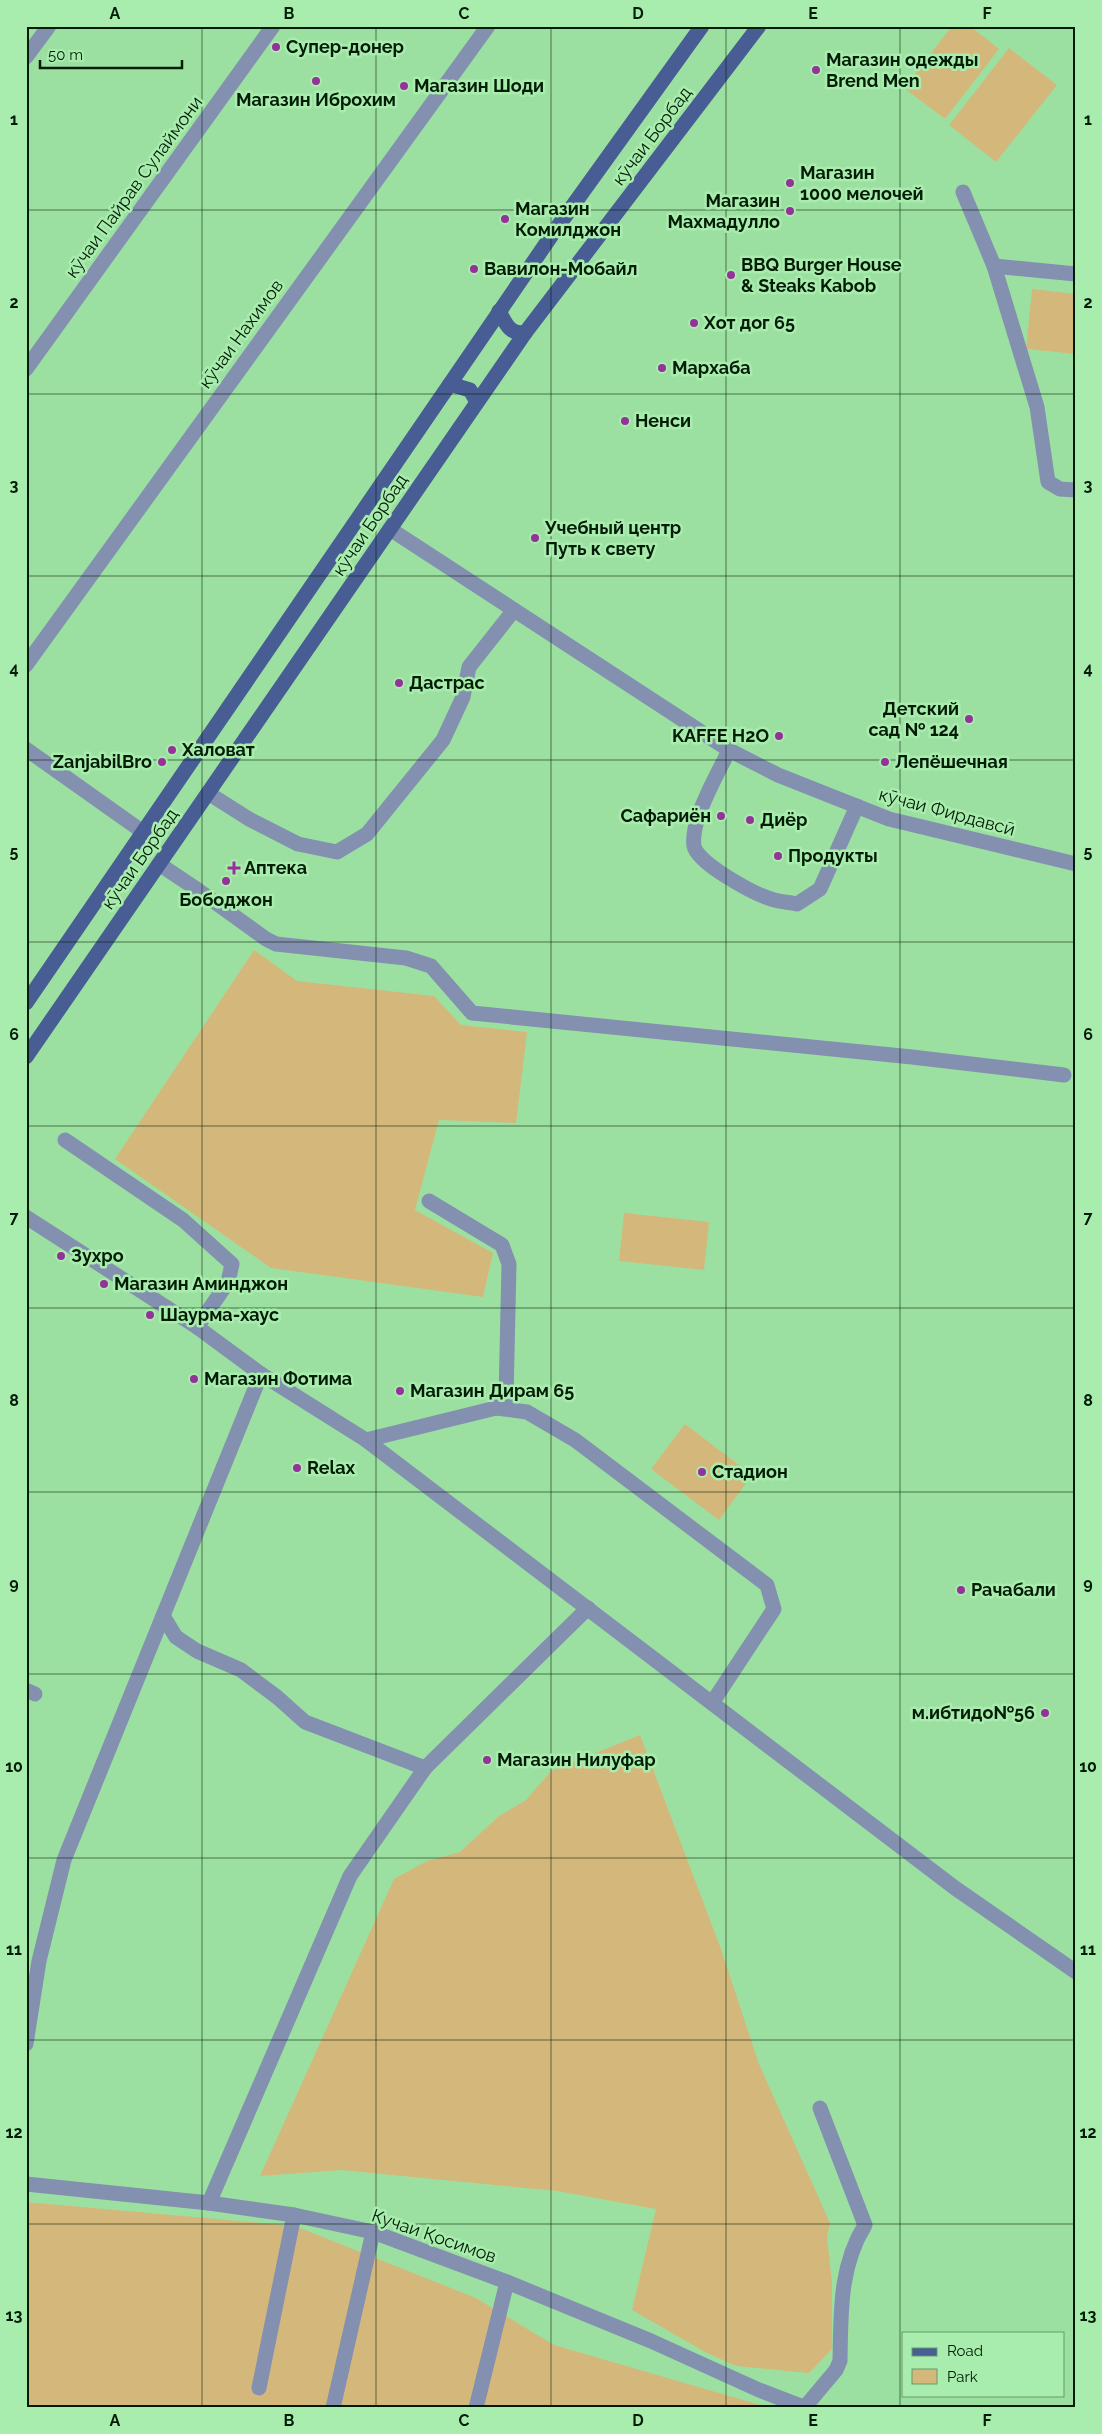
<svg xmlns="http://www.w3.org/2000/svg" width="1102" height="2434" viewBox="0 0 1102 2434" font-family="Raleway,sans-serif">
	<rect width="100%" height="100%" fill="#9ce0a1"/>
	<g fill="#d4b87b">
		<path d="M952,26H970L999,49L945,119L904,88Z"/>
		<path d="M1009,48L1057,85L996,162L949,125Z"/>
		<path d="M1032,289L1076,294V354L1026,349Z"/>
		<path d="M254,950L297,981L434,996L461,1025L527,1032L516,1123L439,1120L415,1210L493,1253L483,1297L271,1268L115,1159Z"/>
		<path d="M624,1213L709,1222L704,1270L619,1261Z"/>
		<path d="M685,1424L752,1475L719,1520L651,1469Z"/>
		<path d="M640,1735L721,1949L759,2064L830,2223L827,2237L832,2282V2349L809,2373L736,2366L705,2352L632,2310L656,2209L557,2191L341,2170L260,2176L394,1879L427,1861L460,1852L499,1816L526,1800L551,1771Z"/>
		<path d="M26,2202L295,2226L476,2298L554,2345L771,2408H26Z"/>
	</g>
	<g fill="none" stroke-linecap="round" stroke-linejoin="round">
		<g stroke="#8390b0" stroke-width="15">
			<path d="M26,57L49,26"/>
			<path d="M963,192L994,266L1037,407L1048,482L1060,489L1076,490"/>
			<path d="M994,266L1076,274"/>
			<path d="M26,369L273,26"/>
			<path d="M390,529L729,750L778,775L889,819L1076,864"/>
			<path d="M26,665L488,26"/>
			<path d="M26,749L143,832"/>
			<path d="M729,750C718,774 690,820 694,846C697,863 754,894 771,899C779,902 788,902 797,904L820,889L857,806"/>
			<path d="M208,793L249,819L298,844L337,852L367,834L443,740L463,697L469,667L514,610"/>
			<path d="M159,864L198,890L266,939L276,944L406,958L431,966L472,1013L912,1057L1064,1075"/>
			<path d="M65,1140L183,1220L232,1264L228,1282L197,1327"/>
			<path d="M26,1217L197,1327L261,1374L366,1440L955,1888L1076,1972"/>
			<path d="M496,1408L527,1412L575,1440L767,1585L774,1609L712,1703"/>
			<path d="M366,1440L496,1408L506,1399L509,1264L502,1245L429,1201"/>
			<path d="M163,1616L176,1637L197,1651L241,1670L277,1697L305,1722L425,1768L350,1876L209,2203"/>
			<path d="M26,1690L35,1694"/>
			<path d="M425,1768L588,1608"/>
			<path d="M26,2044L39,1961L64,1860L261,1374"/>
			<path d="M26,2184L209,2203L294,2215L373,2232L507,2282L651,2341L759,2390L806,2408"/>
			<path d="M259,2388L294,2215"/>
			<path d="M805,2407L836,2370L840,2361C841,2314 839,2267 865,2225L820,2108"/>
			<path d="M333,2408L373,2232"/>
			<path d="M476,2408L507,2282"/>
		</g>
		<g stroke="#475d94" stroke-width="15">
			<path d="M499,311C506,324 509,334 525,333"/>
			<path d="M450,384L470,390L477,402"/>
			<path d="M26,1003L556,229L702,26"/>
			<path d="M26,1057L525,333L759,26"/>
		</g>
	</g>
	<path fill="none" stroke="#021c05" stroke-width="1" stroke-opacity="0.55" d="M202,26V2408M376,26V2408M551,26V2408M726,26V2408M900,26V2408M26,210H1076M26,394H1076M26,576H1076M26,760H1076M26,942H1076M26,1126H1076M26,1308H1076M26,1492H1076M26,1674H1076M26,1858H1076M26,2040H1076M26,2224H1076"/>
	<g fill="#953299" stroke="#a9edae" stroke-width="2">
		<circle cx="276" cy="47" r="5"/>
		<circle cx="816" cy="70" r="5"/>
		<circle cx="316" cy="81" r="5"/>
		<circle cx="404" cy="86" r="5"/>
		<circle cx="790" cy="183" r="5"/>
		<circle cx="790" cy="211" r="5"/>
		<circle cx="505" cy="219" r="5"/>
		<circle cx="474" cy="269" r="5"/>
		<circle cx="731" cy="275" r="5"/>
		<circle cx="694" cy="323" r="5"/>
		<circle cx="662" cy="368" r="5"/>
		<circle cx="625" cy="421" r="5"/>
		<circle cx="535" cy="538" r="5"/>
		<circle cx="399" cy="683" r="5"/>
		<circle cx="969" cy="719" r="5"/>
		<circle cx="779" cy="736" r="5"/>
		<circle cx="172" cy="750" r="5"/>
		<circle cx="162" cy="762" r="5"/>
		<circle cx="885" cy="762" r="5"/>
		<circle cx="721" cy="816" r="5"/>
		<circle cx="750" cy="820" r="5"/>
		<circle cx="778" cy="856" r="5"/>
		<path d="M231.5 860.5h5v5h5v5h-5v5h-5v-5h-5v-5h5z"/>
		<circle cx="226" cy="881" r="5"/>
		<circle cx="61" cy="1256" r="5"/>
		<circle cx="104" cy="1284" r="5"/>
		<circle cx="150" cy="1315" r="5"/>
		<circle cx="194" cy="1379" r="5"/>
		<circle cx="400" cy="1391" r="5"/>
		<circle cx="297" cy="1468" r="5"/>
		<circle cx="702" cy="1472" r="5"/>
		<circle cx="961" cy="1590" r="5"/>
		<circle cx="1045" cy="1713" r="5"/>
		<circle cx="487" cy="1760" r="5"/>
	</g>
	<g text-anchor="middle" stroke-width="5" stroke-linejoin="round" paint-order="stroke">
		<g font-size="18" font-weight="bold" fill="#021c05" stroke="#a9edae" text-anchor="start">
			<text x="286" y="53">Супер-донер</text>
			<text x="826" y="66">Магазин одежды<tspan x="826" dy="21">Brend Men</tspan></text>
			<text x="414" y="92">Магазин Шоди</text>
			<text x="316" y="106" text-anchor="middle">Магазин Иброхим</text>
			<text x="800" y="179">Магазин<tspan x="800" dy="21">1000 мелочей</tspan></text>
			<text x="780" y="207" text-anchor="end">Магазин<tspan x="780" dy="21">Махмадулло</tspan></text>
			<text x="515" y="215">Магазин<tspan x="515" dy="21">Комилджон</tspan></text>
			<text x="741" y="271">BBQ Burger House<tspan x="741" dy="21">&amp; Steaks Kabob</tspan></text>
			<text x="484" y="275">Вавилон-Мобайл</text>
			<text x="704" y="329">Хот дог 65</text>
			<text x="672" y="374">Мархаба</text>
			<text x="635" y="427">Ненси</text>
			<text x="545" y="534">Учебный центр<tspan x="545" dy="21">Путь к свету</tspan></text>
			<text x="409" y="689">Дастрас</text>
			<text x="959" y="715" text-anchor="end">Детский<tspan x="959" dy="21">сад № 124</tspan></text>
			<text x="769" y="742" text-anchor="end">KAFFE H2O</text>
			<text x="182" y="756">Халоват</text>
			<text x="152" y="768" text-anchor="end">ZanjabilBro</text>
			<text x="895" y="768">Лепёшечная</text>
			<text x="711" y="822" text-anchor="end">Сафариëн</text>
			<text x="760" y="826">Диëр</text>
			<text x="788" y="862">Продукты</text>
			<text x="244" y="874">Аптека</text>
			<text x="226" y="906" text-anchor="middle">Бободжон</text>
			<text x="71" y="1262">Зухро</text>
			<text x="114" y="1290">Магазин Аминджон</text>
			<text x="160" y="1321">Шаурма-хаус</text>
			<text x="204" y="1385">Магазин Фотима</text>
			<text x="410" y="1397">Магазин Дирам 65</text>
			<text x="307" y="1474">Relax</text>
			<text x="712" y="1478">Стадион</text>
			<text x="971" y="1596">Рачабали</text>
			<text x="1035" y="1719" text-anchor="end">м.ибтидо№56</text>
			<text x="497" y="1766">Магазин Нилуфар</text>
		</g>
		<g font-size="18" fill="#021c05" stroke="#a9edae">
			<text transform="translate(652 136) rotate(-53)" y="6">кӯчаи Борбад</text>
			<text transform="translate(134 187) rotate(-54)" y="6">кӯчаи Пайрав Сулаймони</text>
			<text transform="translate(241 334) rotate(-54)" y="6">кӯчаи Нахимов</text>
			<text transform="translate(370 525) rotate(-56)" y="6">кӯчаи Борбад</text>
			<text transform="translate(947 812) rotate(15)" y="6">кӯчаи Фирдавсӣ</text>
			<text transform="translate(140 859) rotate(-55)" y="6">кӯчаи Борбад</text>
			<text transform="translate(434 2236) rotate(19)" y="6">Кучаи Қосимов</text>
		</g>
	</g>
	<rect width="1102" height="2434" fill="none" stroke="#a9edae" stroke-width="55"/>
	<rect x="902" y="2332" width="162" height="65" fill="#a9edae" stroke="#66996a"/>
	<rect x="912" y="2348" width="25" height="8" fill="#475d94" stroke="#66996a"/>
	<text x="947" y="2356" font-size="15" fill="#021c05">Road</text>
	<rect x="912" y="2369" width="25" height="15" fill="#d4b87b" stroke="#66996a"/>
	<text x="947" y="2382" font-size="15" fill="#021c05">Park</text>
	<path d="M40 60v8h142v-8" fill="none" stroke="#021c05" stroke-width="2.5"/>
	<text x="48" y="60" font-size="15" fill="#021c05" stroke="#a9edae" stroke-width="4" paint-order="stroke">50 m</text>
	<rect x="28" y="28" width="1046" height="2378" fill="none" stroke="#021c05" stroke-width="2"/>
	<g font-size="16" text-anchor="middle" font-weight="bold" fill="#021c05">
		<text x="115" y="19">A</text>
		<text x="289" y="19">B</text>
		<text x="464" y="19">C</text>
		<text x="638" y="19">D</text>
		<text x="813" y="19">E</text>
		<text x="987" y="19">F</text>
		<text x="14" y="125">1</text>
		<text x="1088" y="125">1</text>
		<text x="14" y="308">2</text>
		<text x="1088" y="308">2</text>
		<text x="14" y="491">3</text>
		<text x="1088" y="491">3</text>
		<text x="14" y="674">4</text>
		<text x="1088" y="674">4</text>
		<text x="14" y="857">5</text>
		<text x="1088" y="857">5</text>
		<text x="14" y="1040">6</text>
		<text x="1088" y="1040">6</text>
		<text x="14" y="1223">7</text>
		<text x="1088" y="1223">7</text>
		<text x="14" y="1406">8</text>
		<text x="1088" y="1406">8</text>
		<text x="14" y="1589">9</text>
		<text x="1088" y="1589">9</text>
		<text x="14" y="1772">10</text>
		<text x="1088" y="1772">10</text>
		<text x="14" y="1955">11</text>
		<text x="1088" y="1955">11</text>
		<text x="14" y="2138">12</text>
		<text x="1088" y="2138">12</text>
		<text x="14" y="2321">13</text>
		<text x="1088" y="2321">13</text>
		<text x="115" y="2426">A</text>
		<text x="289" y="2426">B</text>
		<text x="464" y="2426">C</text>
		<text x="638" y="2426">D</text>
		<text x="813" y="2426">E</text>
		<text x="987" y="2426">F</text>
	</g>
</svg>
